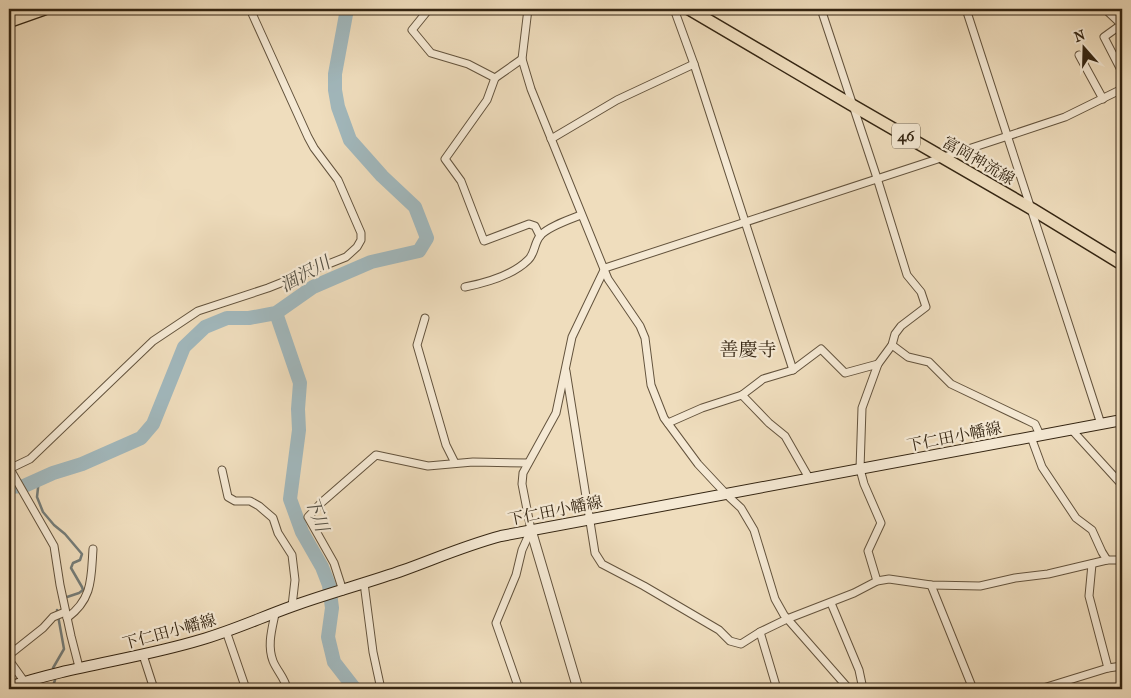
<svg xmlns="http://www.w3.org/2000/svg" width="1131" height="698" viewBox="0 0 1131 698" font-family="'IM FELL French Canon','Noto Serif JP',serif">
	<rect width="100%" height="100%" fill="#efddbd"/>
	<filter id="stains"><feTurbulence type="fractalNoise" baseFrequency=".004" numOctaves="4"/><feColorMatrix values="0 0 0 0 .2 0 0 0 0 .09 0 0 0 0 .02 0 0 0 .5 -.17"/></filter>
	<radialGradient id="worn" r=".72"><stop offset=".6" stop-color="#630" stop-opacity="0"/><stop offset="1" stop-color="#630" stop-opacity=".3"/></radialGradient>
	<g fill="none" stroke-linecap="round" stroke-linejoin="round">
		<g stroke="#757d79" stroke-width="2.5">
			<path d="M39,479L37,497L43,512L54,525L65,534L82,554L80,560L73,563L71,568L82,587L83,590L79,593L64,598"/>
			<path d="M53,668L64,649L57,610"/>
			<path d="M52,689L55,680"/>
		</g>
		<g stroke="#a1b8bd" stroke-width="14">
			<path d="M276,313L300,383L298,409L299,430L290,499L302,532L322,567L329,585L332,608L328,637L334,662L355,689"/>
			<path d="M9,487L24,486L53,473L82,464L141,438L153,424L184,347L205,327L227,318H249L276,313L313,287L371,262L419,251L427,238L415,207L382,176L350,140L338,107L335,90V74L347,9"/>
		</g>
		<g stroke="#63533d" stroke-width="9">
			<g id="minor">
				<path d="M429,9L412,30L431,53L468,64L495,78L522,59"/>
				<path d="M528,9L522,59L531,89L608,279L640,326L645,338L651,385L664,418L698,464L727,495L741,508L754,530L775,599L784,615L849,689"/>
				<path d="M674,9L694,64L793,370"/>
				<path d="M821,9L877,178L907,275L921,292L926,307L901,326L895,334L892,345L878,364L862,408L860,469L864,484L881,523L868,551L877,581"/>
				<path d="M966,9L1101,424"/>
				<path d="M1105,9L1122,25"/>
				<path d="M1122,24L1104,37L1122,72"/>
				<path d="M1079,55L1103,99"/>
				<path d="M495,78L487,100L445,159L461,181L484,241L529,224L535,226L540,236"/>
				<path d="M551,139L617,100L694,64"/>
				<path d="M465,287C485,283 513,275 528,260C535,254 534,243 540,236C547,227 571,219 581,215"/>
				<path d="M425,318L417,345L446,445L455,463"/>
				<path d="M892,345L908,357L929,362L951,384L1035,424L1040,435"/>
				<path d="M566,371L595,553L602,564L644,586L719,630L730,641L741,644L760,632L787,619L854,593L877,581L889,579L931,585L980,586L1015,578L1048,574L1107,560H1122"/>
				<path d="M742,395L769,423L785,436L809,478"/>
				<path d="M668,423L702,408L742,395L763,379L793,370L821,349L845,373L878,364"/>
				<path d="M1071,429L1122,485"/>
				<path d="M1031,437L1042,467L1076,518L1092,530L1102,552L1107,560"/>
				<path d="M9,469L30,459L153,341L198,311L268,288L346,257L357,247L361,240V233L338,180L314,148L308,137L250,9"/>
				<path d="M10,469L54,546L60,585L71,636L79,667"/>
				<path d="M222,470L228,497L235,501H250L259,506L273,518L278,533L292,555L295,580L292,606"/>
				<path d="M1092,564L1089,596L1108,668"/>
				<path d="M364,583L373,652L381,689"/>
				<path d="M931,585L973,689"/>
				<path d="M343,591L334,563L308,517L321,503L376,455L428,466L473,462L528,463"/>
				<path d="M831,603L859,670L863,689"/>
				<path d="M275,614C272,629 267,645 273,661C277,671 285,678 287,689"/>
				<path d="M67,618C93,599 91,578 93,549"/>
				<path d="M226,631L246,689"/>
				<path d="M760,632L777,689"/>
				<path d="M9,655L43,628L53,617L65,612"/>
				<path d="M143,655L154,689"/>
				<path d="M9,660L24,681"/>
				<path d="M519,689L496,623L516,575L522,550L531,530L522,484L523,473L556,413L572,337L605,268L1008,136L1065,117L1122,89"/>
				<path d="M1040,689L1108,668L1122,666"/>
			</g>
		</g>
		<g stroke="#63533d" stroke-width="11">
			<path id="tertiary" d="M531,530L578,689"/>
		</g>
		<g stroke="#342512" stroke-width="12">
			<path id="secondary" d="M9,687C71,666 137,659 200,640C232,631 262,617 293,606C329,593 367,583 404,570C437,558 467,545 501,536L1122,420"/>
		</g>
		<g stroke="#342512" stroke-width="14">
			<path id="primary" d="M689,9L852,105L1032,209L1122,264"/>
		</g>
		<g stroke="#342512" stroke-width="15">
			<path id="motorway" d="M9,21L43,9"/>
		</g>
		<use href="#minor" stroke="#f5e9d4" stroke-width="7"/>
		<use href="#tertiary" stroke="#f5e9d4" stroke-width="9"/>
		<use href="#secondary" stroke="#f5e9d4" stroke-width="10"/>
		<use href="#primary" stroke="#efddbd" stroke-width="11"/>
		<use href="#motorway" stroke="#efddbd" stroke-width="12"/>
	</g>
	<g text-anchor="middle" stroke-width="4.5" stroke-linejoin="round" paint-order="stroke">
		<rect fill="#f5e9d4" stroke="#6e604c" stroke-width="1" x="892" y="123.5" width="28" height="25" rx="4"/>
		<g font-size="15" font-weight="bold" fill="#342512">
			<text x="906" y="141">46</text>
		</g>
		<g font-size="16" fill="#342512" stroke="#f5e9d4">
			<text transform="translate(979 160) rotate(30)" y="6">富岡神流線</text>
			<text transform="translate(954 436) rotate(-11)" y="6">下仁田小幡線</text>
			<text transform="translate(555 510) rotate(-11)" y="6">下仁田小幡線</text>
			<text transform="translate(169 631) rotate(-15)" y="6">下仁田小幡線</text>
		</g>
		<g font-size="18" font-style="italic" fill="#555145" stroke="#f5e9d4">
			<text transform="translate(305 274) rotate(-29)" y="6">涸沢川</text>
			<text transform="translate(317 514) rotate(70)" y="6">下川</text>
		</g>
		<g font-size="19" fill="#342512" stroke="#f5e9d4">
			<text x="748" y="356">善慶寺</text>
		</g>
	</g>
	<rect width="1131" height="698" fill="none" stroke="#efddbd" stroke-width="30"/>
	<rect x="10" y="10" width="1111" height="678" fill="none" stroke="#342512" stroke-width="2.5"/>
	<rect x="15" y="15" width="1101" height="668" fill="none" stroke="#342512"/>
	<g transform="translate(1084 48) rotate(340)" stroke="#f5e9d4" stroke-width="4" paint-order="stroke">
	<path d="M0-4L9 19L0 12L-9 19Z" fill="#342512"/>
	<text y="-8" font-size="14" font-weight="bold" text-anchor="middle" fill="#342512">N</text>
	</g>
	<rect width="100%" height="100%" filter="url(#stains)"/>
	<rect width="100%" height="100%" fill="url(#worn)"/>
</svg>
